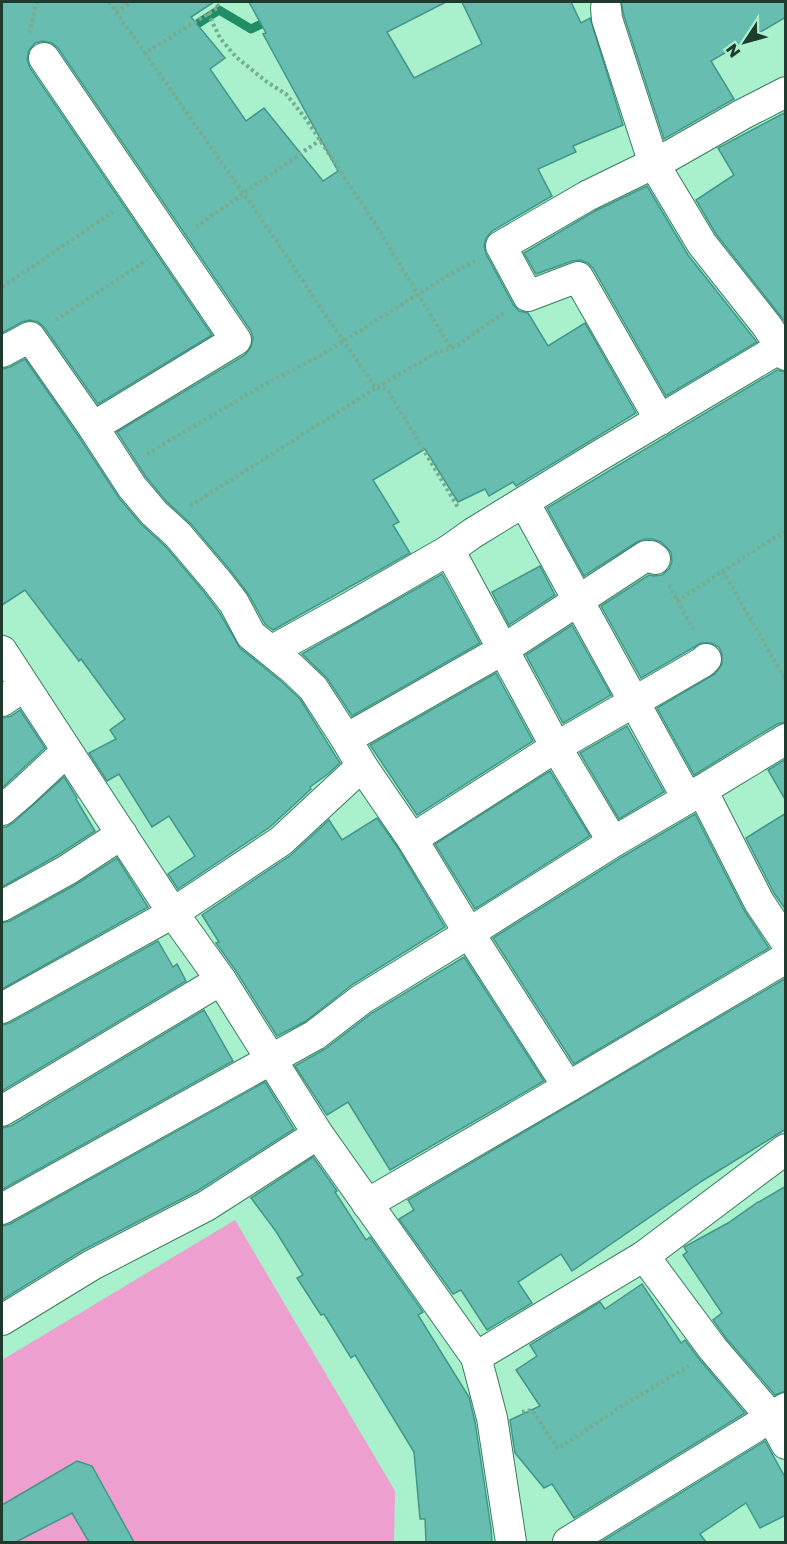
<svg xmlns="http://www.w3.org/2000/svg" width="787" height="1544" viewBox="0 0 787 1544" font-family="'Golos Text',sans-serif">
	<rect width="100%" height="100%" fill="#a9f0cc"/>
	<path fill="#eda0d0" d="M235,1220L395,1491L394,1542H2V1360Z"/>
	<g fill="none" stroke-linecap="round" stroke-linejoin="round">
		<path stroke="#218d65" stroke-width="9" d="M188,30L219,10L251,29L272,19"/>
	</g>
	<g fill="#67bdaf" stroke="#40978a" stroke-width="1.5">
		<path d="M2,2H214L191,17L225,58L210,69L246,121L264,108L323,181L338,171L263,34L266,33L249,2H446L387,32L414,78L482,44L462,2H571L581,23L590,18L623,125L573,146L576,152L538,169L552,196L492,231L486,238L484,246L486,254L513,304L519,311L528,313L548,346L585,323L636,413L516,486L513,482L489,496L485,489L458,502L425,449L373,480L399,522L393,525L410,553L273,630L265,624L249,595L230,570L191,524L166,501L146,477L117,432L245,355L251,347L253,338L251,331L58,48L52,43L43,41L35,43L29,50L27,59L30,68L212,335L98,404L44,327L38,322L30,320L22,322L2,333Z"/>
		<path d="M621,2H786V17L711,61L734,99L664,139L624,16Z"/>
		<path d="M786,112V323L716,234L696,200L734,175L718,148Z"/>
		<path d="M647,186L688,255L757,342L666,396L593,268L588,263L580,260L572,261L536,274L524,253L595,211Z"/>
		<path d="M25,359L79,437L119,498L141,524L166,547L204,592L219,612L240,648L282,682L300,699L340,763L328,774L310,787L311,789L270,827L178,889L168,874L195,856L169,816L152,827L119,774L107,781L89,753L116,739L110,730L125,719L81,659L79,661L25,590L2,605V369L10,367Z"/>
		<path d="M777,370L786,372V722L777,724L694,775L657,708L715,674L722,664V654L719,647L711,643H701L641,678L601,606L649,575L654,576L662,575L669,569L672,562L671,552L661,542L652,539H645L637,542L584,576L547,508Z"/>
		<path d="M540,566L555,595L509,625L492,592Z"/>
		<path d="M442,574L480,643L352,716L327,678L302,654Z"/>
		<path d="M572,625L611,695L563,723L526,655Z"/>
		<path d="M496,673L533,741L417,815L370,745Z"/>
		<path d="M20,710L45,748L2,788V718L11,716Z"/>
		<path d="M627,726L664,792L619,819L580,753Z"/>
		<path d="M786,759V801L768,770Z"/>
		<path d="M550,771L590,836L475,909L435,844Z"/>
		<path d="M64,777L77,798L76,799L95,831L58,855L2,887V827H6L13,823Z"/>
		<path d="M786,813V910L774,893L746,838Z"/>
		<path d="M695,814L744,910L769,948L574,1064L493,938L622,857Z"/>
		<path d="M377,818L398,848L445,927L353,984L306,1021L277,1036L236,971L216,943L219,942L202,915L291,855L329,820L342,840Z"/>
		<path d="M117,858L148,907L2,989V923L10,921L75,885Z"/>
		<path d="M158,941L173,967L177,964L186,981L2,1091V1025L10,1023Z"/>
		<path d="M464,957L544,1081L390,1170L348,1102L327,1115L295,1066L325,1049L372,1013Z"/>
		<path d="M786,978V1129L702,1181L572,1271L561,1254L518,1282L532,1303L487,1330L461,1290L453,1294L399,1219L414,1210L408,1200Z"/>
		<path d="M204,1010L233,1061L3,1189L2,1187V1128L11,1126Z"/>
		<path d="M265,1082L294,1129L197,1191L83,1250L2,1300V1226L10,1224Z"/>
		<path d="M313,1157L337,1191L335,1192L366,1240L370,1237L423,1312L418,1315L469,1397L475,1422L491,1528L492,1542H426L425,1519H420L414,1452L355,1355L351,1358L324,1314L321,1315L297,1278L303,1275L275,1230L251,1198Z"/>
		<path d="M786,1186V1391L775,1395L726,1338L713,1320L722,1313L683,1255L687,1252L684,1247L728,1223L758,1202H759Z"/>
		<path d="M642,1284L681,1343L685,1340L700,1360L745,1413L574,1518L552,1484L544,1488L515,1453L510,1420L540,1406L516,1370L537,1356L530,1345L600,1302L605,1309Z"/>
		<path d="M765,1441L786,1479V1515L760,1528L746,1503L700,1534L706,1542H601Z"/>
		<path d="M77,1461L92,1466L134,1542H89L72,1513L16,1542H2V1505Z"/>
	</g>
	<g fill="none" stroke-linecap="round" stroke-linejoin="round">
		<g stroke="#377d5e" stroke-width="32">
			<g id="street">
				<path d="M606,8L607,19L654,164L702,244L767,326L786,355"/>
				<path d="M2,352L30,337L93,427L236,340L44,58"/>
				<path d="M660,420L578,277L528,296L501,246L587,196L671,155L743,114L786,92"/>
				<path d="M524,502L687,798"/>
				<path d="M449,550L556,747L613,842"/>
				<path d="M2,651L173,913L221,980L318,1134L476,1357"/>
				<path d="M271,651L347,609L449,550L473,533L597,457L780,348"/>
				<path d="M2,701L24,686"/>
				<path d="M346,739L504,649L646,556H651L655,559"/>
				<path d="M786,739L702,790L759,902L786,942"/>
				<path d="M2,810L22,793L67,751"/>
				<path d="M412,839L556,747L703,662L706,659"/>
				<path d="M2,906L67,870L122,834"/>
				<path d="M2,1008L173,913L281,841L362,766"/>
				<path d="M568,1087L469,933L613,842L702,790"/>
				<path d="M2,1111L221,980"/>
				<path d="M367,1204L568,1087L786,958"/>
				<path d="M2,1209L315,1035L362,999L469,933L412,839L362,766L346,739L313,688L293,669L251,635L234,603L217,581L178,535L154,513L132,487L93,427"/>
				<path d="M644,1256L713,1349L772,1418L786,1444"/>
				<path d="M2,1320L92,1265L206,1206L318,1134"/>
				<path d="M511,1542L492,1418L476,1357L644,1256L786,1149"/>
				<path d="M568,1542L786,1408"/>
			</g>
		</g>
		<g stroke="#76ad92" stroke-width="4" stroke-dasharray="3 3" stroke-linecap="butt">
			<path d="M109,2L145,53L219,7L215,2"/>
			<path d="M116,12L132,2"/>
			<path d="M208,13L220,38L236,57L267,82L286,94L306,119L372,219L451,348"/>
			<path d="M29,33L37,2"/>
			<path d="M145,53L273,236L320,307L376,388L387,389L459,509"/>
			<path d="M196,227L320,140"/>
			<path d="M2,287L113,212"/>
			<path d="M56,320L147,260"/>
			<path d="M147,454L267,383L318,357L444,278L476,260"/>
			<path d="M190,506L376,388L436,353L451,348L459,344L505,312"/>
			<path d="M723,571L786,681"/>
			<path d="M669,585L694,631"/>
			<path d="M677,601L777,536L786,532"/>
			<path d="M522,1412L532,1410L558,1449L625,1404L689,1366"/>
		</g>
		<use href="#street" stroke="#fff" stroke-width="30"/>
	</g>
	<rect width="787" height="1544" fill="none" stroke="#1e3b2e" stroke-width="6"/>
	<g transform="translate(745 42) rotate(234)" stroke="#a9f0cc" stroke-width="4.5" paint-order="stroke">
	<path d="M0-4.5L10 22L0 15L-10 22Z" fill="#1e3b2e"/>
	<text y="-9" font-size="16" font-weight="bold" text-anchor="middle" fill="#1e3b2e">N</text>
	</g>
</svg>
